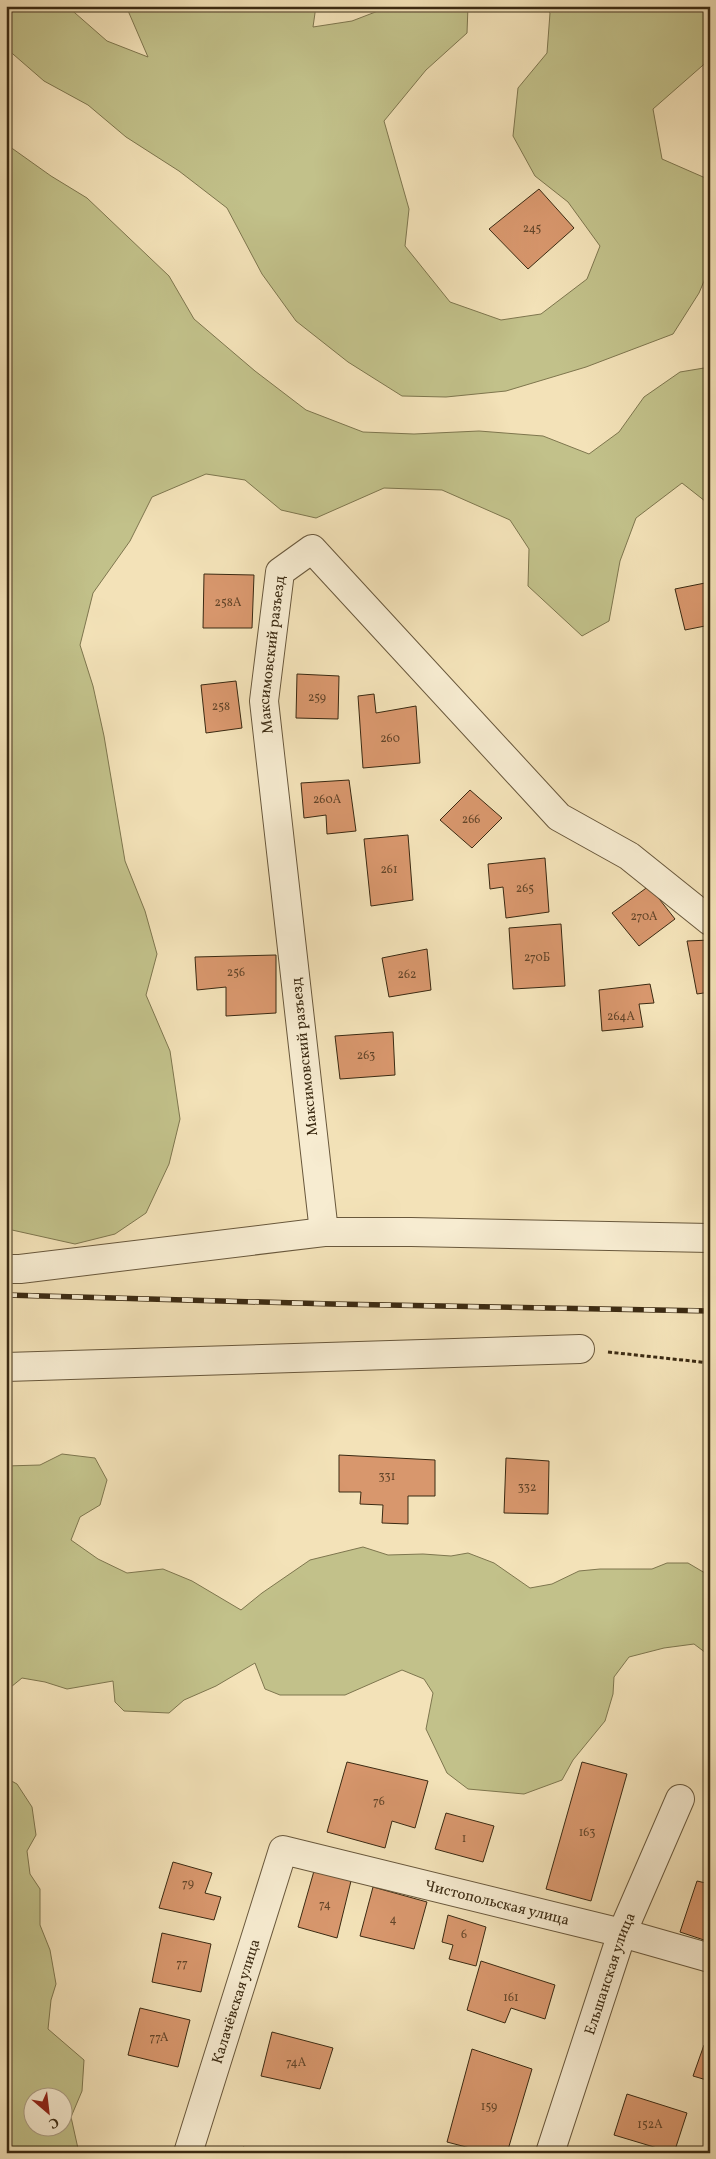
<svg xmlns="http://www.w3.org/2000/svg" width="716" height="2159" viewBox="0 0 716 2159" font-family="Vollkorn,serif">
	<rect width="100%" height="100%" fill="#f3e2b8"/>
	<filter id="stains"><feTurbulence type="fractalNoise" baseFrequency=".004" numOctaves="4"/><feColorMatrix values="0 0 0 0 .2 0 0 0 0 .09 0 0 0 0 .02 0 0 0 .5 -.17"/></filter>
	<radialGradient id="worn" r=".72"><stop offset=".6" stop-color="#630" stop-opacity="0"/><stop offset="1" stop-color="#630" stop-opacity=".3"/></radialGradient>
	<g fill="#c2c18a" stroke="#7e764e" fill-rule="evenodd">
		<path d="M6,6H67L107,41L148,57L126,6H316L313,27L352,21L391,6H468L467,33L426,70L384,121L409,209L405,246L450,302L501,320L541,314L587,279L600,246L568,202L535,176L513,136L518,88L547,53L550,13L543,6H710V59L653,109L662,159L710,180V267L699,293L673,334L586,367L506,391L446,397L402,396L348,362L296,321L262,274L227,208L179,171L126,137L88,105L44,81L6,48Z"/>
		<path d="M6,144L51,176L87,198L169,276L194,319L255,371L306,410L363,432L414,434L479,431L543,436L589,454L619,432L644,397L680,372L710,367V505L682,483L636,518L620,561L609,621L582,636L528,586L529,549L510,520L442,490L384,488L316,518L281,510L245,480L206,474L152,497L130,541L93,593L80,645L93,686L104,736L125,861L145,911L157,954L146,995L170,1051L180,1119L169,1164L146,1213L115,1234L75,1244L12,1230L6,1234V1014L9,1009L6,922Z"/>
		<path d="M62,1454L95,1458L107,1480L100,1505L80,1517L71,1540L98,1559L127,1573L163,1569L192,1581L241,1610L262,1593L310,1560L363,1547L388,1555L423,1554L451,1556L468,1553L494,1563L530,1588L552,1584L579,1571L600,1569H652L667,1563H688L710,1576V1656L694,1644L664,1648L629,1657L614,1677L613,1694L605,1721L573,1760L562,1780L524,1794L468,1789L447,1773L426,1729L433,1693L424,1679L402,1670L345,1695H280L265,1689L255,1663L216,1686L184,1700L169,1713L124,1711L115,1702L113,1681L67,1689L45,1682L22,1678L6,1691V1466L40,1465Z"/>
		<path d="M6,1778L17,1784L32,1807L36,1835L27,1851L30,1874L40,1889V1925L50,1950L56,1984L51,2000L48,2029L84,2060L82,2091L71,2117L79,2153H6ZM32,2096H62V2126H32Z"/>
	</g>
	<g fill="#d8976d" stroke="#3b2a12">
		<path d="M539,189L574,228L528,269L489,229Z"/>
		<path d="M204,574L254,575L252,628H203Z"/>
		<path d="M710,582V625L685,630L675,589Z"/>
		<path d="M297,674L339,676L338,719L296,718Z"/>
		<path d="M236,681L242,728L206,733L201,685Z"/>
		<path d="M374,694L376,713L416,706L420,763L363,768L358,696Z"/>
		<path d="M349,780L356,831L327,834L326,815L304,818L301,783Z"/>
		<path d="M470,790L502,818L472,848L440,820Z"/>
		<path d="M408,835L413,900L371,906L364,839Z"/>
		<path d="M545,858L549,912L506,918L503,887L490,889L488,864Z"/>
		<path d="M649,886L675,919L639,946L612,913Z"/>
		<path d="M561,924L565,986L513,989L509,928Z"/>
		<path d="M710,940V992L697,994L687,941Z"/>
		<path d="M427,949L431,990L389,997L382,958Z"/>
		<path d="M276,955V1013L226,1016V987L197,990L195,957Z"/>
		<path d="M650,984L654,1003L639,1004L643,1027L602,1031L599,990Z"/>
		<path d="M393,1032L395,1075L340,1079L335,1036Z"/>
		<path d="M339,1455L435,1460V1496H408V1524L382,1523L383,1505L360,1504L361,1492H339Z"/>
		<path d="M506,1458L549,1461L548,1514L504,1513Z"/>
		<path d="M347,1762L428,1781L415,1828L392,1821L385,1848L327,1832Z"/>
		<path d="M582,1762L627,1774L591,1901L546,1889Z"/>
		<path d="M446,1813L494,1826L483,1862L435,1849Z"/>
		<path d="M173,1862L212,1873L205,1893L221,1897L214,1920L159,1908Z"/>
		<path d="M314,1871L351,1881L337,1938L298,1927Z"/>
		<path d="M697,1881L710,1884V1942L680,1932Z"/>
		<path d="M373,1887L427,1902L414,1949L360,1936Z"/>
		<path d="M448,1915L486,1927L476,1966L449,1959L453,1945L442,1942Z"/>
		<path d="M162,1933L211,1944L201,1992L152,1982Z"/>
		<path d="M481,1961L555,1985L545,2019L511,2008L505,2023L467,2010Z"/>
		<path d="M140,2008L190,2020L178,2067L128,2055Z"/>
		<path d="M272,2032L333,2048L320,2089L261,2076Z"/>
		<path d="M704,2045L710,2046V2081L693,2076Z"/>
		<path d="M472,2049L532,2069L507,2153H489L447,2142Z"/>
		<path d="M627,2094L687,2113L674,2153L614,2135Z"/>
		<path d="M243,2147L264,2153H241Z"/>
	</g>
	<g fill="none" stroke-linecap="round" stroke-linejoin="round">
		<g stroke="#69583c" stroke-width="30">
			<g id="minor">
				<path id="s1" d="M324,1232L264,701L280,572L312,549L559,817L629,856L710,921"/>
				<path d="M6,1269H20L324,1232H411L710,1238"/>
				<path d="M6,1367L580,1349"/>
				<path id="s2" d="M188,2153L283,1850L622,1933L710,1958"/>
				<path id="s3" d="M550,2153L622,1933L680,1799"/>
			</g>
		</g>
		<path stroke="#3b2a12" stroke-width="3" stroke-dasharray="4 2.5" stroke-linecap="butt" d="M608,1352L710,1363"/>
		<use href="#minor" stroke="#f7ecd1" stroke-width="28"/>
		<g stroke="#3b2a12" stroke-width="5.5">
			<path id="rail" d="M6,1295L332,1304L710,1311"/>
		</g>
		<use href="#rail" stroke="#f7ecd1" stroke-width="4" stroke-dasharray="11" stroke-linecap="butt"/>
	</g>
	<g text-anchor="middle" stroke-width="4" stroke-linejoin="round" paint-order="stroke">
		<g font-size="12" fill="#624529">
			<text x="532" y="232">245</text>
			<text x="228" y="606">258А</text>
			<text x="317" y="701">259</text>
			<text x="221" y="710">258</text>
			<text x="390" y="742">260</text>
			<text x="327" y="803">260А</text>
			<text x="471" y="823">266</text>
			<text x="389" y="873">261</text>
			<text x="525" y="892">265</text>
			<text x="644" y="920">270А</text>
			<text x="537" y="961">270Б</text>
			<text x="236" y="976">256</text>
			<text x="407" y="978">262</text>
			<text x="621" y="1020">264А</text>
			<text x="366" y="1059">263</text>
			<text x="387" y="1480">331</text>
			<text x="527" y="1491">332</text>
			<text x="379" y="1805">76</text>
			<text x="587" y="1836">163</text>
			<text x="464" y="1842">1</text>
			<text x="188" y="1887">79</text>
			<text x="325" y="1908">74</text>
			<text x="393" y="1923">4</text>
			<text x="464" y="1938">6</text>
			<text x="182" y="1967">77</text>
			<text x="511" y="2001">161</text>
			<text x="159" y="2041">77А</text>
			<text x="296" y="2066">74А</text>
			<text x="489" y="2110">159</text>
			<text x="650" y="2128">152А</text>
		</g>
		<g font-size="15" fill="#3b2a12" stroke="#f7ecd1">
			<text dy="5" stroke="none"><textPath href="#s1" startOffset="581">Максимовский разъезд</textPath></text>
			<text transform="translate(304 1057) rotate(-96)" y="5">Максимовский разъезд</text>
			<text dy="5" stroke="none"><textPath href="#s2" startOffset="538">Чистопольская улица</textPath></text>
			<text dy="5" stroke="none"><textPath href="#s3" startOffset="189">Ельшанская улица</textPath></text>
			<text dy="5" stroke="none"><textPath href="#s2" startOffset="159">Калачёвская улица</textPath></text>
		</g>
	</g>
	<rect width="716" height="2159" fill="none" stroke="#f3e2b8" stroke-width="25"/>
	<rect x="8" y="8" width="701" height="2144" fill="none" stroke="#3b2a12" stroke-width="2.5"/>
	<rect x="12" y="12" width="691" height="2134" fill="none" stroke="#3b2a12"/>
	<g transform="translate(48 2112) rotate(152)"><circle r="24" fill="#f7ecd1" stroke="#ac9e85"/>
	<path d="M0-4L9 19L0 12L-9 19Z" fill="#8f2418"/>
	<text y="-8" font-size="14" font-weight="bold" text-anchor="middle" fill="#3b2a12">С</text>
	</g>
	<rect width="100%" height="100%" filter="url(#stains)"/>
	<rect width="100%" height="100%" fill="url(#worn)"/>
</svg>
